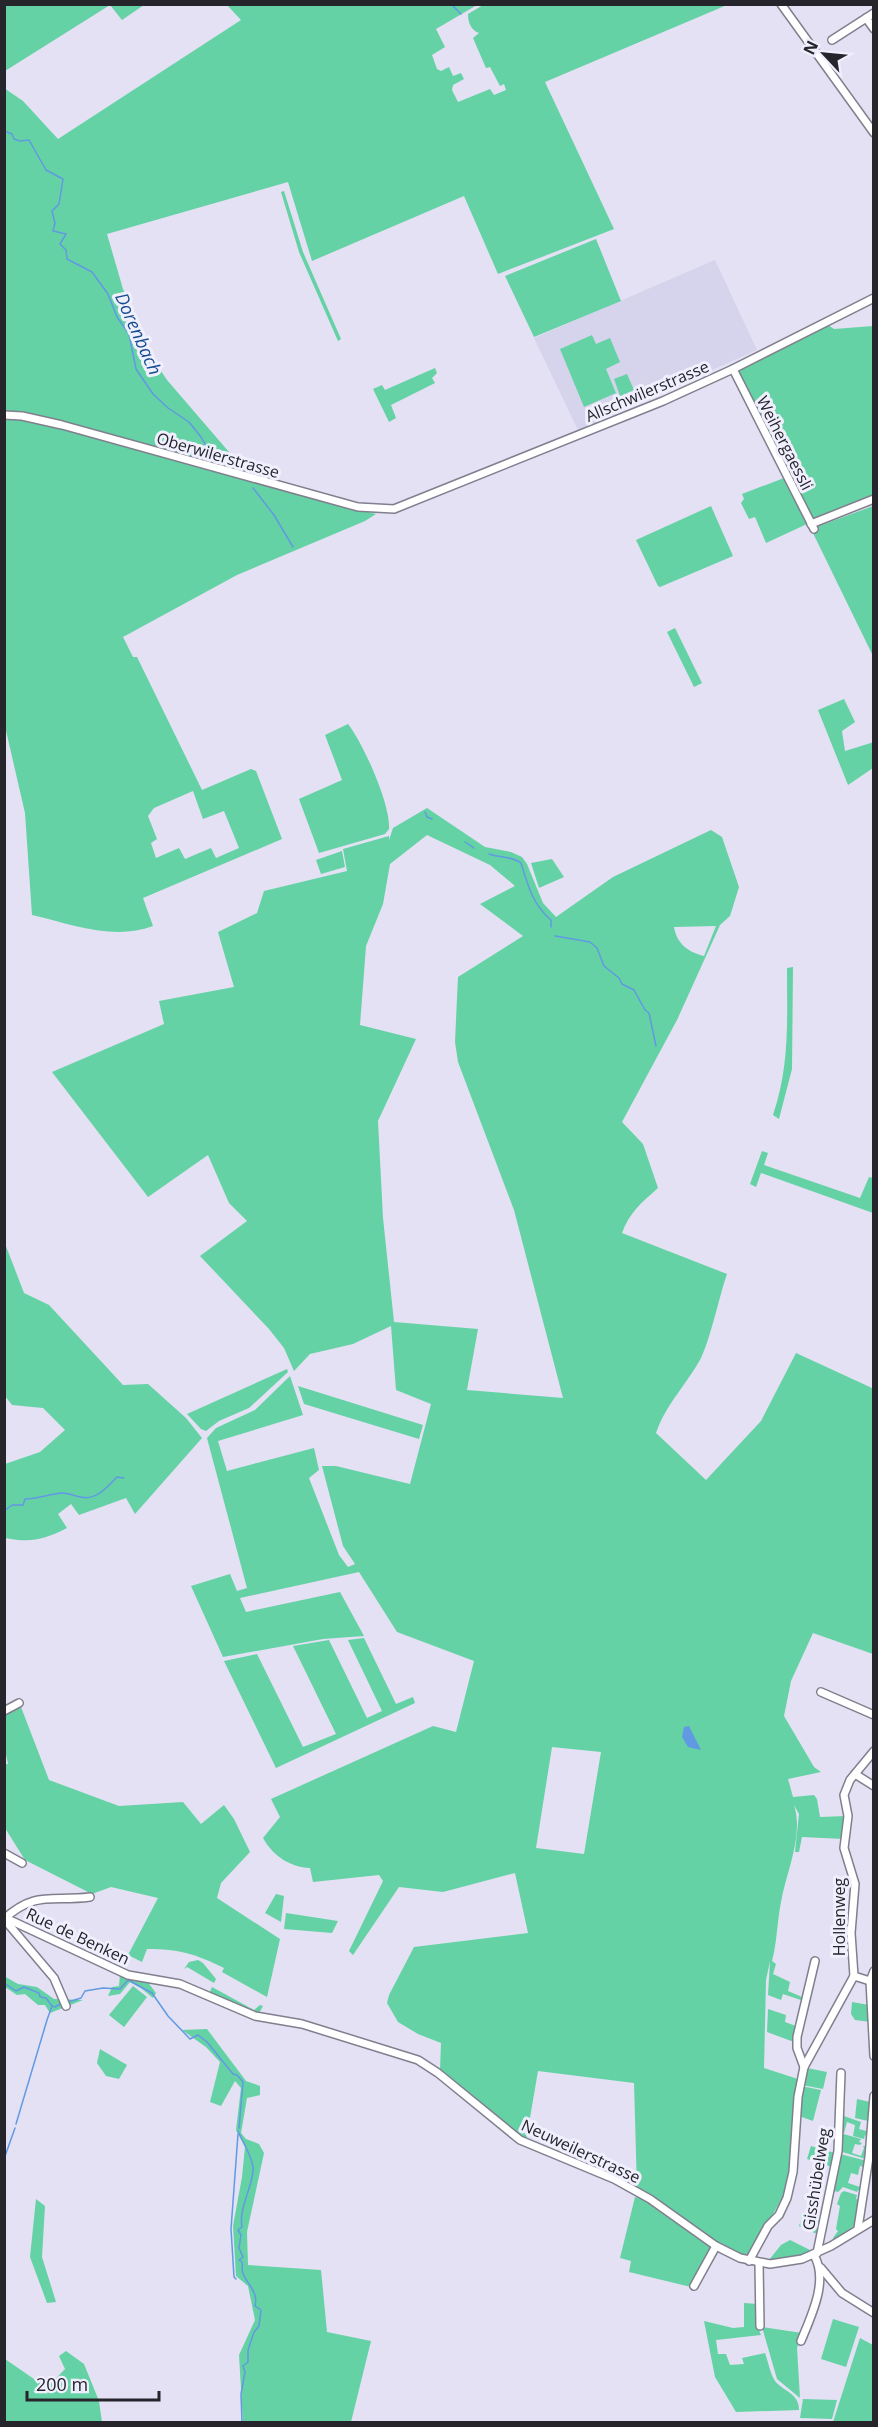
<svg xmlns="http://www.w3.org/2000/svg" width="878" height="2427" viewBox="0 0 878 2427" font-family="'Open Sans',sans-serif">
	<rect width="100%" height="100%" fill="#e3e1f3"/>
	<path fill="#d6d4ec" d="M715,260L757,350L578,430L534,338Z"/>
	<g fill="#64d2a5" fill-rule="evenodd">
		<path d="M5,4H144V5L122,20L110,5L5,71Z"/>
		<path d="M227,5H477L436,29L445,47L432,55L437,69L441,71L449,67L453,76L461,73L464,79L453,85L452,90L458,102L490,89L494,95L506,90L504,84L500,86L490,67L486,68L473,38L479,33C471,30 468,23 468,14L483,5H727L545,82L614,229L498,274L464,196L312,261L288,182L107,234L123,289L153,359L167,380L247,473V480L376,514L365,521L237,575L123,637L133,657H137L202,790L251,769L256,771L282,839L143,898L153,926C114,941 71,924 32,915L25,813L4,722V88L23,101L58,139L241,20ZM193,791L203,819L224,811L239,848L216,858L211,848L185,859L179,848L156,858L151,843L157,839L148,816L154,808Z"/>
		<path d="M284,191L303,252L341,339L338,341L299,252L281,192Z"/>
		<path d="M596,239L621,301L534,337L505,276Z"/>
		<path d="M828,325L834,329L873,326V495L815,521L808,516L737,372Z"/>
		<path d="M592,335L596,344L610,338L620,362L606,369L616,393L584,407L560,349Z"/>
		<path d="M435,368L437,373L432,378L435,383L391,405L396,418L389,422L373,389L382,385L385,390Z"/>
		<path d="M627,374L634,390L620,396L614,379Z"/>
		<path d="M784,478L807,524L766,543L755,517L749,519L741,503L744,499L742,494Z"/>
		<path d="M711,506L733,556L660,587L658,586L636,540Z"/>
		<path d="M873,506V656L811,529Z"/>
		<path d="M675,628L702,683L694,687L667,632Z"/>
		<path d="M844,699L855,722L842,731L845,751L874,742L873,768L848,785L818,710Z"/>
		<path d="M348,724C363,743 391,805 389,829L385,834L319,853L299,799L342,780L325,735Z"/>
		<path d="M427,808L485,847L511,852L522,857L527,864L543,903L556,917L613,877L711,830L722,837L739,887L730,916L720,925L677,1020L622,1122L643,1144L658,1188C642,1202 629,1213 622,1233L727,1274C719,1297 711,1337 701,1358C687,1384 666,1404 656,1433L706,1480L761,1421L796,1353L872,1388L874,1386L873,1654L813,1633L791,1681L784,1716L814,1767L821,1772L788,1779L793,1797L814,1795L817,1799L820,1817L846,1816L844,1839L802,1837L799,1852H795L799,1814L794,1805C804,1836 786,1872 781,1902C777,1922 777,1943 772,1961L776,1964L773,1974L790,1982L788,1991L802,1997L801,2000L783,1994L781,2000L768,1995L770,1961L766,1980L764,2068L801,2080L790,2183L749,2258L719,2245L637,2189L634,2083L538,2071L526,2141L440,2070L441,2043L418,2034L398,2022L387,2003L389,1995L414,1947L528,1933L515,1873L443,1892L399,1887L353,1955L349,1951L383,1881L379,1875L313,1882L310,1868C290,1867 273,1856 263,1838L280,1817L271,1799L433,1726L456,1732L474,1661L397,1632L359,1572L240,1598L246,1612L340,1592L364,1636L323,1639L223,1657L191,1586L230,1574L237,1591L247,1588L207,1438L216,1428L255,1410L290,1376L303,1415L218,1441L227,1471L314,1448L319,1470L309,1478L339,1555L348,1567L355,1564L343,1546L322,1466H336L410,1484L431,1404L396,1390L391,1326L353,1344L310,1354L294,1371L284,1348L269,1329L200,1256L247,1221L229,1203L208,1155L148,1197L52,1072L164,1024L159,1001L234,987L218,932L257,913L264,891L347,871L343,849L389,836V840L393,828ZM427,835L490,865L515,886L480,904L523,936L458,977L455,1042L458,1062L514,1210L563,1398L467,1390L478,1329L394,1322L383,1218L378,1121L416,1039L360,1025L366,946L383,904L390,864ZM716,926L704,956C688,952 677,944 674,927ZM552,1747L601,1752L584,1854L536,1848Z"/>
		<path d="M342,851L345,867L321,874L316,860Z"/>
		<path d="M552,859L564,877L539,888L531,863Z"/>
		<path d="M793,967L792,1069L779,1119L773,1115C790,1065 787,1019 787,968Z"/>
		<path d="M762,1151L768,1153L764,1165L860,1198L869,1177L873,1178V1213L761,1173L756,1187L750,1184Z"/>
		<path d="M4,1241L24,1293L49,1305L123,1385L148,1384L186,1418L202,1438L135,1514L126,1498L79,1515L71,1504L58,1514L67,1528C43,1540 31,1543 5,1538V1464L40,1452L65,1430L43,1408L12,1405L5,1396Z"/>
		<path d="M287,1369L288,1372L249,1408L219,1421L206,1431L201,1429L187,1414Z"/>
		<path d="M298,1386L423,1425L419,1439L304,1404Z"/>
		<path d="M364,1638L396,1704L413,1697L415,1703L276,1768L224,1661L257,1654L303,1747L336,1734L293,1646L329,1640L367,1718L382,1711L348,1640Z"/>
		<path d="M21,1707L49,1780L119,1806L183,1802L201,1824L224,1805L234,1819L250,1852L221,1883L217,1898L280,1939L267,1997L222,1972L224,1968C196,1954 179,1949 147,1949L142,1962L128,1955L158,1898L111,1887L92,1894L25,1860L5,1828V1764H8L5,1750L4,1714Z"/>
		<path d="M276,1894L284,1896L281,1922L265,1913Z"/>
		<path d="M286,1913L338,1921L332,1933L284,1929Z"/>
		<path d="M198,1960L203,1963L216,1979L214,1983L187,1967L184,1969L189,1962Z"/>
		<path d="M120,1974L147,1981L156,1993L153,1998L141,1988L130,1982L120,1994L108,1996L112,1987L119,1986Z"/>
		<path d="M4,1976L18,1984L37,1987L54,1999L83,2000L50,2013L45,2005H38L25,1994L17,1995L5,1987Z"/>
		<path d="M133,1986L147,1997L124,2027L109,2015Z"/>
		<path d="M212,1987L254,2010L260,2005L263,2006L258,2015L209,1994Z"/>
		<path d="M852,2002L869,2005L870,2022L855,2020L851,2014Z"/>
		<path d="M768,2009L786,2015L785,2022L796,2026L793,2037L794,2042L767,2032Z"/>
		<path d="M207,2029L246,2081L260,2086V2095L247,2098L241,2133L246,2139L259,2144L264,2153L247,2232L248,2265L321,2270L327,2332L371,2341L351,2422H243L239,2355L255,2320L248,2286L236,2276L233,2226L242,2177L245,2147L236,2130L241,2088L235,2081L221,2106L210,2102L220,2062L206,2047L182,2030Z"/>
		<path d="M100,2049L127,2065L119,2079L106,2076L97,2063Z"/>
		<path d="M807,2068L827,2072L823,2089L802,2085Z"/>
		<path d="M801,2086L821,2090L813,2121L799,2116Z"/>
		<path d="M857,2099L870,2102L868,2121L855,2118Z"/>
		<path d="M841,2115L861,2122L859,2129L870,2132L869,2137L865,2135L864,2139L853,2136L855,2125L847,2122L844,2133L840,2132Z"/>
		<path d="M840,2133L861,2139L859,2142L862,2143L860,2145L855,2144L852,2153L861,2156L864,2148L863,2146H867L866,2159L839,2151Z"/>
		<path d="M811,2146L835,2153L832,2167L807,2159Z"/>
		<path d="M840,2154L867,2161L865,2167L860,2166L858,2175L851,2173L848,2183L863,2188L862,2191L858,2190L857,2192L843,2187L838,2192L834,2191L830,2201Z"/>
		<path d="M844,2191L857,2195L856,2199L861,2200C856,2227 857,2226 834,2240L833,2238L838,2231L836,2229L840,2206L837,2204L841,2193Z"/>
		<path d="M635,2197L649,2201L709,2243L713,2249L691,2287L629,2272L631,2261L620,2258Z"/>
		<path d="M36,2199L45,2206L42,2257L56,2302L47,2303L30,2257Z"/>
		<path d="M803,2214L821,2221L817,2234L799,2226Z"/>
		<path d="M790,2240L812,2251L809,2254L774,2262L769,2260L781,2245Z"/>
		<path d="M744,2303L758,2304V2328L761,2335L716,2340L718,2354H726L730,2365L744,2364L742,2358L765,2353C768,2361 770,2373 775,2381C784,2392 799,2393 799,2410L736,2412L715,2377L704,2321L733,2328L744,2327Z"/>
		<path d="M833,2319L859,2327L846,2367L821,2359Z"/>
		<path d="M762,2327L802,2333L797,2348L800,2398L777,2379Z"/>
		<path d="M860,2338L873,2345V2422H833Z"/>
		<path d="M66,2351L84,2364L99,2401L102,2422H5V2359L47,2388L65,2369L59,2356Z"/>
		<path d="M803,2399L837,2400L832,2419L800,2418Z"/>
	</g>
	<path fill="#6299e3" d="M689,1726L701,1750L688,1747L682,1737L684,1727Z"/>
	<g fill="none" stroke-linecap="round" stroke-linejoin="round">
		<g stroke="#6299e3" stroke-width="1.5">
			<path d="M451,4L461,14"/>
			<path d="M4,131L12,134L14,139L20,141L29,140L46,170L63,179L59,204L52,211L55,223L53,231L66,234L60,244L66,250L67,259L92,272L108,294L117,317L129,334L136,369L153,394L168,408L189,422L201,437L209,451L220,457L234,468"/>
			<path d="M253,488L274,515L293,547"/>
			<path d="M425,812L427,817L432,819"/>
			<path d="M465,842L474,848"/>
			<path d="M489,854C500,858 512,856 521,863C528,886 533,905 551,920V927"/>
			<path d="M555,936L590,942L597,948L604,966L619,978L622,984L634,990L645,1010L649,1013L656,1046"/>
			<path d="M4,1511L12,1505H23L25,1499C38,1499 49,1494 62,1493C68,1493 75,1496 81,1497C96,1501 107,1487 117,1477L124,1478"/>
			<path d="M4,1983L16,1991L24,1987L39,1993L40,1997L46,1998L52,2006L55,2007L62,2003"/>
			<path d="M68,2002L81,1998L85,1991L103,1988L120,1989L128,1980L152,1993L168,2016L190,2039L198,2035L207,2042L233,2074L237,2075L243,2082L239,2128"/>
			<path d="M16,2124L47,2020L52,2006"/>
			<path d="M238,2131C243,2143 251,2154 253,2167C255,2182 238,2208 242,2227L238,2230L241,2235L239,2248L243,2257L239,2260L242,2262C243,2266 241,2269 243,2273C246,2284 259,2291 255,2306L261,2310L259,2326L254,2332L248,2350V2362L243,2366L245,2372L241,2394L242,2422"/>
			<path d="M4,2159L15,2128"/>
			<path d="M236,2279L234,2277L231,2229L238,2134"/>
		</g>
		<g stroke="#807f8e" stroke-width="10">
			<g id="minor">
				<path d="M781,4L874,133"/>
				<path d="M866,18L874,29"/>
				<path d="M832,40L874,13"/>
				<path d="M733,369L814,529"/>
				<path d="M4,415L22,416L62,425L358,507L394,509L663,401L733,369L874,298"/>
				<path d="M811,524L874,499"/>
				<path d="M821,1692L874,1715"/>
				<path d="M4,1711L19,1703"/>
				<path d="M855,1774L874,1786"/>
				<path d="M4,1853L22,1863"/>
				<path d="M4,1919L12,1921L128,1975L180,1984L255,2016L302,2024L418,2060L438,2073L520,2140L614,2179L650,2199L716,2246L740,2258L770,2264L802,2259L831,2246L874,2220"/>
				<path d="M4,1919L54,1978L66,2006"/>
				<path d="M4,1919C36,1890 52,1902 90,1897"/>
				<path d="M874,1971L870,1981L874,2056"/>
				<path d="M854,1976L851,1933L855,1884L844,1848L848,1816L844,1795L850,1780L874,1751"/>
				<path d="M854,1976L870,1981"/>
				<path d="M804,2067L797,2048V2037L815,1961"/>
				<path d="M858,2228L869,2157L874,2096"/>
				<path d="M817,2253L838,2151L841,2073"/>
				<path d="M749,2261L768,2226L779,2215L787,2198L793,2172L798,2097L804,2067L854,1976"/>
				<path d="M759,2263L760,2326"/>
				<path d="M821,2268L842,2293L874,2313"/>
				<path d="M694,2286L716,2246"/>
				<path d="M801,2341C811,2316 829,2281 814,2255"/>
			</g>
		</g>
		<use href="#minor" stroke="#fff" stroke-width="7"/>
	</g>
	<g text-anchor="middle" stroke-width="6" stroke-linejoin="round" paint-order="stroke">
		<g font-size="16" fill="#26252c" stroke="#f0effd">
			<text transform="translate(647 391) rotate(-23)" y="6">Allschwilerstrasse</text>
			<text transform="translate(785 443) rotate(63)" y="6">Weihergaessli</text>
			<text transform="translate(218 455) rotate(16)" y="6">Oberwilerstrasse</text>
			<text transform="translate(839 1917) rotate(-90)" y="6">Hollenweg</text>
			<text transform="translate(78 1936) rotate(25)" y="6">Rue de Benken</text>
			<text transform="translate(581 2151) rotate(25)" y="6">Neuweilerstrasse</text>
			<text transform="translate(816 2179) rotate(-81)" y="6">Gisshübelweg</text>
		</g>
		<g font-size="18" font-style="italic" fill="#164c8f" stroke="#f0effd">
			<text transform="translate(138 334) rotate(66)" y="6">Dorenbach</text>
		</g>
	</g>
	<rect width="878" height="2427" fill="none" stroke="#26252c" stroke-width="12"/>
	<g transform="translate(824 54) rotate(296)" stroke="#f0effd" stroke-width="4.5" paint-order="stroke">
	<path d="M0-4.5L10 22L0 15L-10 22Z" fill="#26252c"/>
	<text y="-9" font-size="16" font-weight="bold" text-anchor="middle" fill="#26252c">N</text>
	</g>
	<path d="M27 2391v9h132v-9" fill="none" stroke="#26252c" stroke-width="3"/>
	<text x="36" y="2391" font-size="18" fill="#26252c" stroke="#f0effd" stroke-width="4.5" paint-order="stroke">200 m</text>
</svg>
